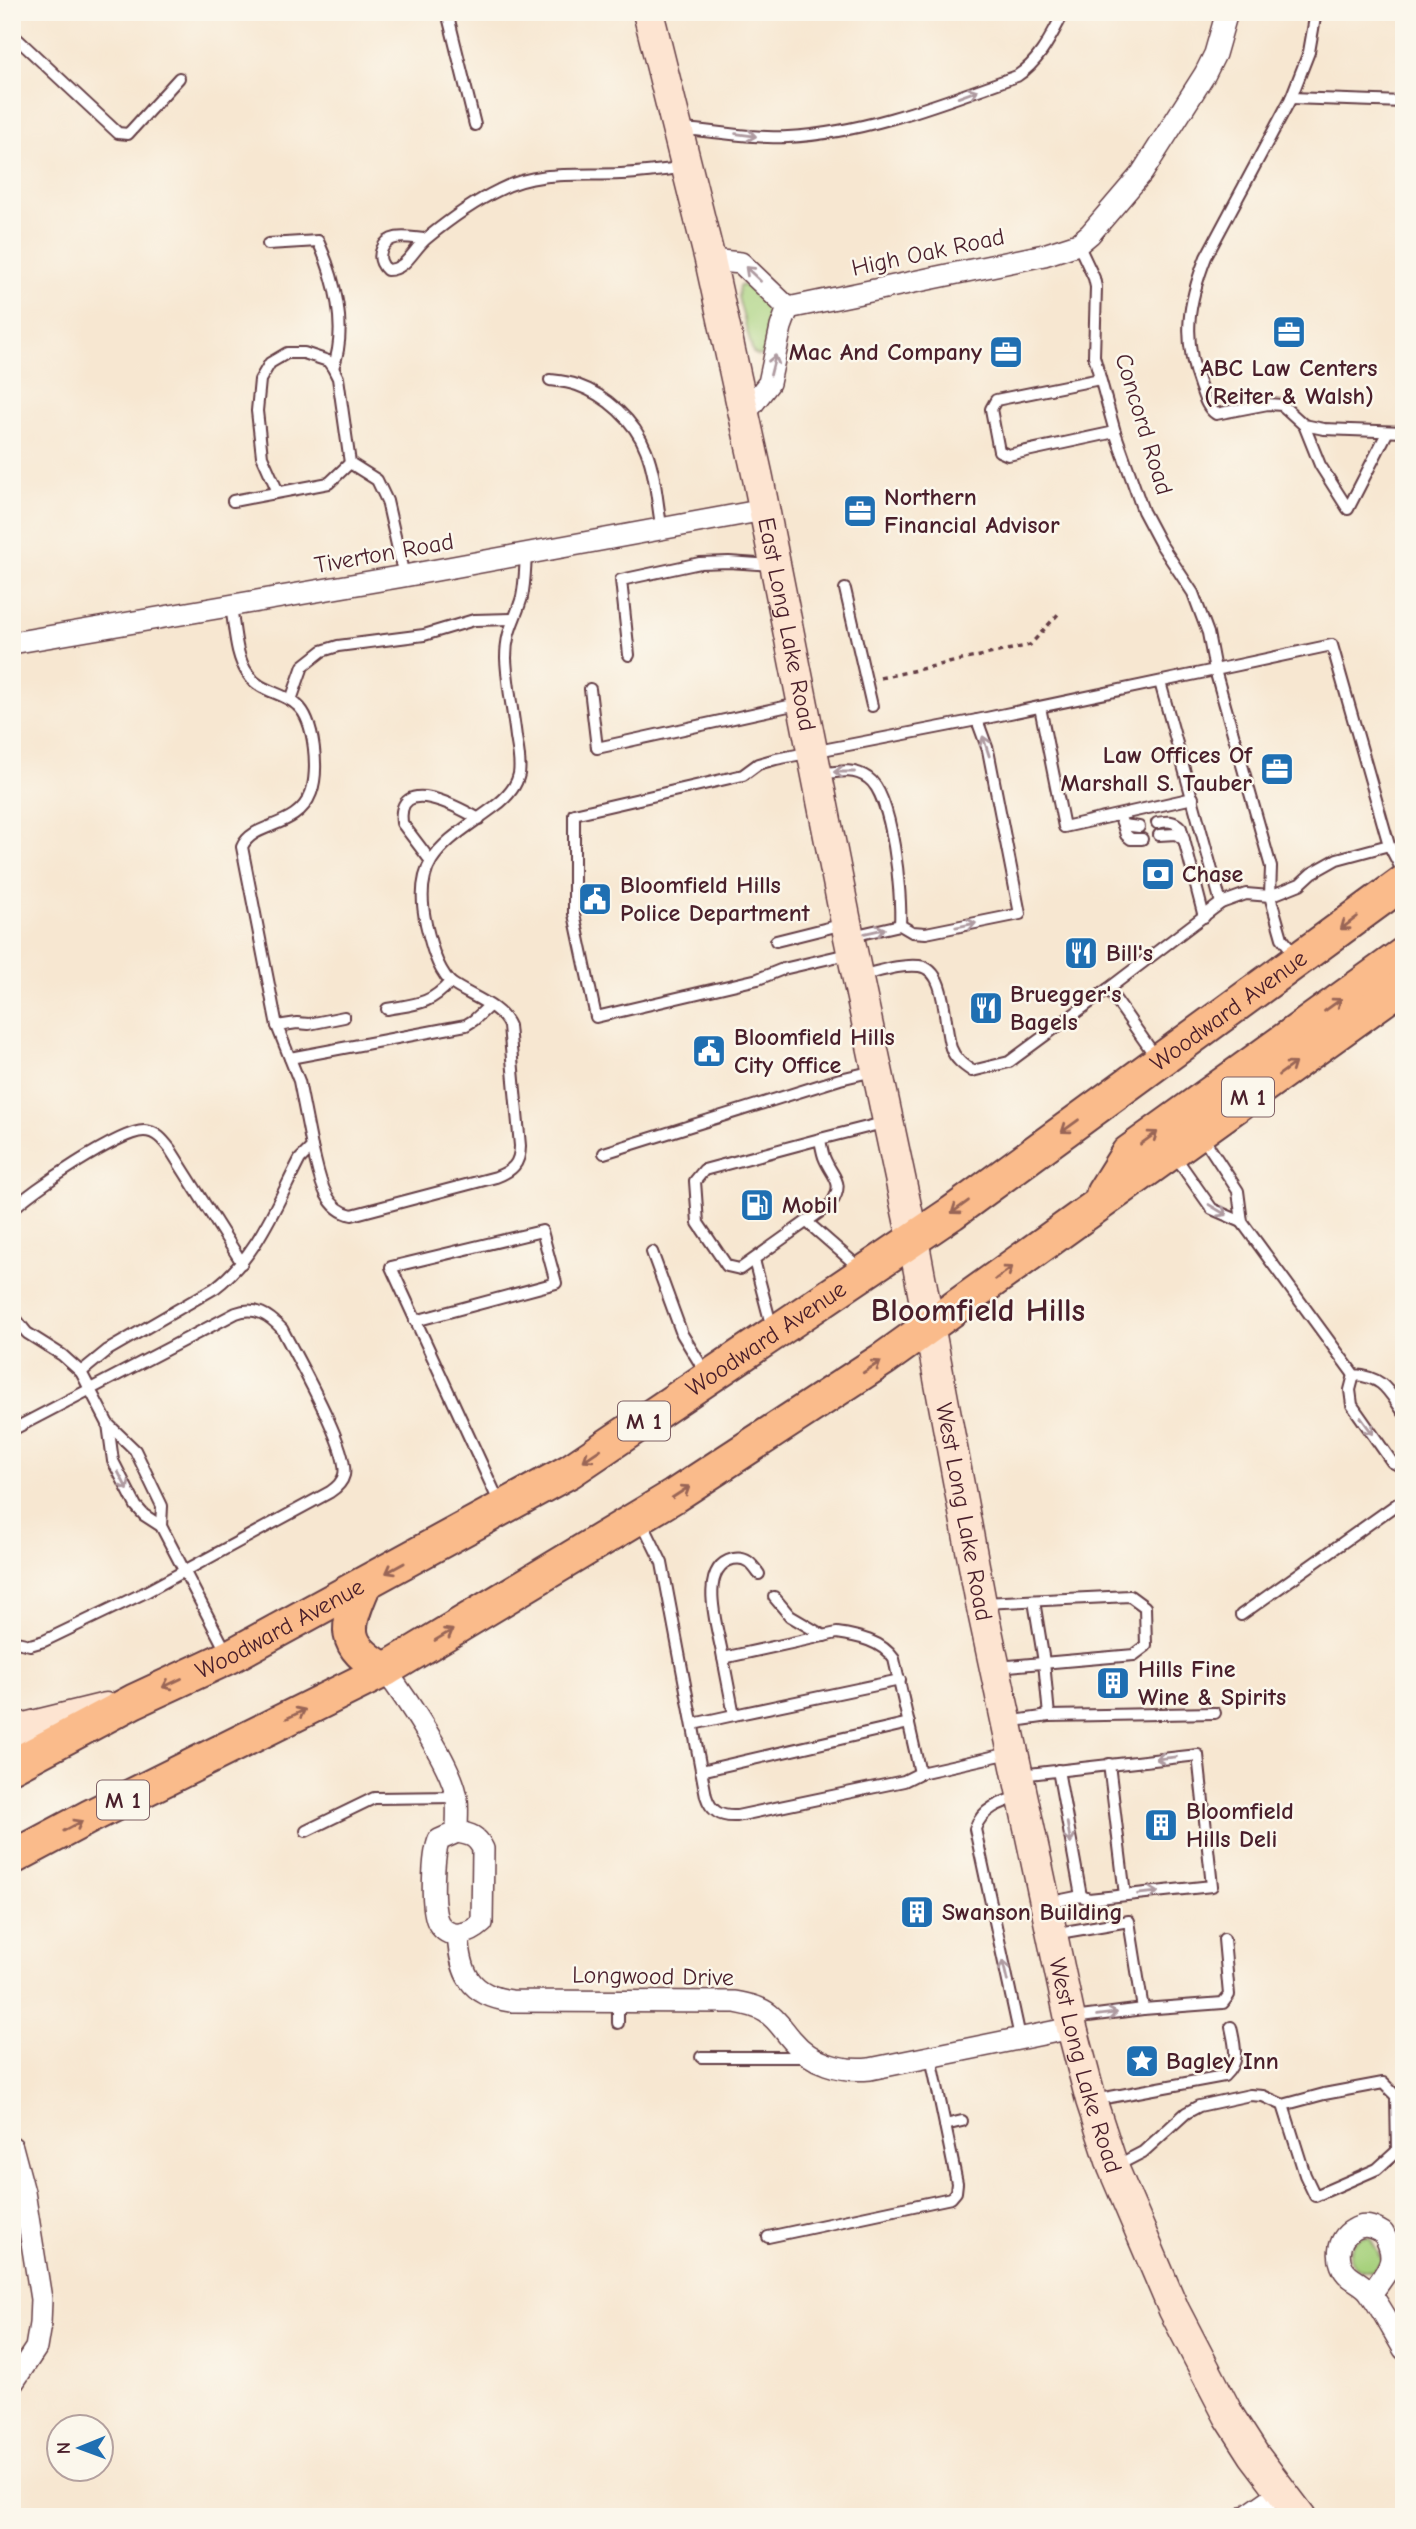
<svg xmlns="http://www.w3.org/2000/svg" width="1416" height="2529" viewBox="0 0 1416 2529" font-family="'Comic Neue',sans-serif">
	<rect width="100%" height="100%" fill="#fbf7ec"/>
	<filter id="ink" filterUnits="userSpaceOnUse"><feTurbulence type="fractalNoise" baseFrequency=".0143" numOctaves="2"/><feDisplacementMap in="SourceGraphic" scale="14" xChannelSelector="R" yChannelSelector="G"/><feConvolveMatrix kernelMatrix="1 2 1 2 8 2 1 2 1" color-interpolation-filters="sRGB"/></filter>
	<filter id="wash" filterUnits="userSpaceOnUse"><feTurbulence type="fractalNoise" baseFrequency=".00686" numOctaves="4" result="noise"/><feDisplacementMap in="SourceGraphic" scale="28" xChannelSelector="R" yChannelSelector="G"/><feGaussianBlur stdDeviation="1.57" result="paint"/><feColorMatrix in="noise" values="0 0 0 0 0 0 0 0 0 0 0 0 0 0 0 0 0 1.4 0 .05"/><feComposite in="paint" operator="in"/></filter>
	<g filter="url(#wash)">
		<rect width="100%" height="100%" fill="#f7e7d1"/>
		<g fill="#a7d17d" stroke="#787854" stroke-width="2">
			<path d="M753,285L778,315L767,352L759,356L753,353L738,297L739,286Z"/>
			<path d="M1362,2237H1370L1382,2261L1372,2271C1349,2273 1342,2248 1362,2237Z"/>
		</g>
	</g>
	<g filter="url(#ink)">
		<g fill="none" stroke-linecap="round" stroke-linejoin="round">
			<g stroke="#643d44" stroke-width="14">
				<g id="lane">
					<path d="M447,12L475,125"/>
					<path d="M1316,12L1309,52L1291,98L1206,257C1188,303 1182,338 1200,386C1204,396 1206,407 1216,414L1268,404L1282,405L1304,425L1324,429L1404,432"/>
					<path d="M12,34L118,133L128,134L179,78"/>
					<path d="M1291,98L1404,102"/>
					<path d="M681,129C716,131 753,139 788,137C867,133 944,102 1017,76C1041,60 1051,36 1064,12"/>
					<path d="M425,239C410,238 389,232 382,249C378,258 381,264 387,270C407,270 413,249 427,238C449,220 474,202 499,190C537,170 580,176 621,174C643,173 665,170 686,167"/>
					<path d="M268,244L318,241C335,278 348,329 333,368"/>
					<path d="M1100,379L996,400L991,409L999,451L1008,455L1115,432"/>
					<path d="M550,380C558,381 568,382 577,385C606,395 635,421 646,450C656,475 657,504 662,531"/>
					<path d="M1304,425L1320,465L1348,509L1387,433"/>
					<path d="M278,492L262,456L257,411L260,380L270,363L287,353H304L328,361L333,368L338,378L350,463L377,480L387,501L404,576"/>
					<path d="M233,501L329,483L350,463"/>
					<path d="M845,589L872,706"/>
					<path d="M231,607C235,628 235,656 248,674C260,693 282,691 297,705C315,720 319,772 311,793C297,830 253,821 242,847L277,1026"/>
					<path d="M629,655L621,580L700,563L729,562L773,565"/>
					<path d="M1160,682L1221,903"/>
					<path d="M590,689L597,748L802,703"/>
					<path d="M291,700L303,666L322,651L338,646L424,635L474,620L512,619"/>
					<path d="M1040,707L1064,827L1193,798"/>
					<path d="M820,774C836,772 853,767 868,778C893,795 902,895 900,925"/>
					<path d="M1121,820L1123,825L1139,827"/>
					<path d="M1157,823C1167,821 1174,820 1181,828L1204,917"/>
					<path d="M1123,825L1126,835L1131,839H1142"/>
					<path d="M1159,835L1176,834L1184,840"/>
					<path d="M1389,845L1337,859L1312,873L1300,884L1270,896L1271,867L1215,670L1332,645L1389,845L1404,874"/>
					<path d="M430,860L402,823C396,773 460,808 479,819"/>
					<path d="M852,936L900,925L912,932L926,933L1020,914L988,750L977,720"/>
					<path d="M776,941L844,924"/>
					<path d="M852,953L783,969L758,979L596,1017L574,914V814L743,775L758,764L776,759L977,720L1215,670L1208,633L1193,593L1160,543L1143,511L1115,432L1094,356L1096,287L1094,278L1078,244"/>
					<path d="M859,976C878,972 900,964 919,966C948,969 943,1026 951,1048C955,1059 963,1065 972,1071L1009,1062L1108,989L1158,1060"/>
					<path d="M1108,989L1221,903L1246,894L1270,896L1282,938L1296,956"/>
					<path d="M387,1009C415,1004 430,1005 450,982C436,966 431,945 426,924C411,856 446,843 494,807C505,799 516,788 519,774C521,762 518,749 516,737C513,711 507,684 506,658C506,630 515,621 522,597C525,583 525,569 526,555"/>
					<path d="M290,1058L466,1025L474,1020L489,1006"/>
					<path d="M1202,1136L1238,1191L1242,1222L1354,1375C1384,1377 1388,1391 1404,1413"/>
					<path d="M820,1139L704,1170L695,1181L698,1223L727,1266L740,1269L831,1204C846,1181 832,1178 824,1157C822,1151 821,1145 820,1139L887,1122"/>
					<path d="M312,1147C319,1172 322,1209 352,1215L496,1177C512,1171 520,1164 520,1146L509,1026C500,1004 468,996 450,982"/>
					<path d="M604,1153L840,1079L874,1071"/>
					<path d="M1174,1155L1212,1209L1242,1222"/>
					<path d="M12,1210C30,1191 119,1131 144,1131C156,1131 163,1140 170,1149L242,1263"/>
					<path d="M807,1222L862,1270"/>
					<path d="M652,1252L682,1334L707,1375"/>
					<path d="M754,1260L772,1328"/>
					<path d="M12,1314L27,1333L62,1355L81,1372L108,1424L135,1450L162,1506L161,1526"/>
					<path d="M415,1321L556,1283L542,1231L391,1267L501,1506"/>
					<path d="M81,1372L108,1350L215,1288C257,1256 276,1205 300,1159L312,1147L299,1081L277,1026L297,1023L309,1024L344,1017"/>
					<path d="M1354,1375L1350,1390L1352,1405L1392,1462L1404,1468"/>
					<path d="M108,1424L113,1461L136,1506L144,1515L161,1526L227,1653"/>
					<path d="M12,1430L236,1313C255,1306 269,1315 282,1329C295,1355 350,1450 344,1475C342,1483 336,1488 330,1492L144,1593L44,1641L30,1645L12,1641"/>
					<path d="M641,1520L662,1563L706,1796C711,1812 721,1817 737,1816L904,1781L920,1773L1010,1753"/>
					<path d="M774,1597L790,1616L824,1636"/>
					<path d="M982,1603L1130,1596L1145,1607L1146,1646L1134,1655L997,1667"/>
					<path d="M1241,1615L1404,1499"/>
					<path d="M723,1658C719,1632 696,1568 733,1559C746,1556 752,1564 759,1574"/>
					<path d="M734,1715L900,1680"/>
					<path d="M1049,1716L1215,1713"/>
					<path d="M1007,1722L1049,1716L1044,1662L1034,1601"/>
					<path d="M693,1724L734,1715L723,1658L837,1633C858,1636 882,1641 894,1659L920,1773"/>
					<path d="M1109,1764L1125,1895"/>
					<path d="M1058,1770L1081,1896"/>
					<path d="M701,1771L909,1723"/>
					<path d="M1020,1775L1198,1755L1212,1886L1089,1899L1081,1896L1047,1903"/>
					<path d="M306,1831L374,1798L457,1797"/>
					<path d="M1053,1934L1129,1921L1143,2009"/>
					<path d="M618,2001V2023"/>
					<path d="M1073,2018L1143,2009L1223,2003L1229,1995L1224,1939"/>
					<path d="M1020,2037L975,1829C982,1808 1002,1802 1021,1796"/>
					<path d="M701,2057H809"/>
					<path d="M1094,2100L1224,2076C1240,2061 1235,2046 1231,2027"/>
					<path d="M945,2125L962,2121"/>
					<path d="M1116,2166L1143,2152L1186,2113L1199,2106L1250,2095L1263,2096L1283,2105L1324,2094L1383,2083L1396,2096L1397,2151L1377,2169L1315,2196L1305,2175L1283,2105"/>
					<path d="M768,2237L951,2198L956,2192L957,2183L931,2057"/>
				</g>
			</g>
			<g stroke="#643d44" stroke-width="24">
				<g id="street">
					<path d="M710,260L741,263L788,308"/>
					<path d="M788,308L1044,255L1078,244L1090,234L1142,173L1205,74L1215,54L1227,12"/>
					<path d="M744,415L769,383L781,327L788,308"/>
					<path d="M12,643L404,576L764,510"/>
					<path d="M385,1670C405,1697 454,1768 457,1799C458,1809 457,1821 457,1832"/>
					<path d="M457,1832C470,1834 477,1836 483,1849L482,1923C470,1934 450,1941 439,1924C430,1911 433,1854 439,1840Z"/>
					<path d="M458,1935C461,1974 469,1995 511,2001L735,2002C746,2004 757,2006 766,2012C777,2019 783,2030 792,2040C811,2063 840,2072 870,2069L1072,2028"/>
					<path d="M12,2147L24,2192L41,2299L40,2324L36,2348L12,2384"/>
					<path d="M1371,2294C1387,2271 1400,2261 1383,2233C1373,2227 1364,2223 1353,2230C1336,2239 1335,2264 1349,2276C1356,2282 1365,2285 1370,2293C1383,2310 1393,2331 1404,2349"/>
					<path d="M1245,2517L1281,2492"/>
				</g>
			</g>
			<g stroke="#643d44" stroke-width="33">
				<g id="secondary">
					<path id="s1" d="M648,12L710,260L758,478L849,937L913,1239L981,1603L1072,2028L1091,2100L1113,2167L1174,2310L1229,2416L1254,2455L1301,2517"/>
					<path d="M12,1731L106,1708"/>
				</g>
			</g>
			<g stroke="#643d44" stroke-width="37">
				<g id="primary">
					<path d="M1103,1193L1128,1153L1404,954"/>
					<path d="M364,1585C345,1628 341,1645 385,1670"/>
					<path id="s2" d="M12,1766L134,1701L229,1657L570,1471L952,1213L1404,882"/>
					<path d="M12,1858L89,1817L385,1670L674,1496L885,1358L1404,985"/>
				</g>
			</g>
			<path stroke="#643d44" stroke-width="3.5" stroke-dasharray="5 5" stroke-linecap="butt" d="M880,678L1030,645L1060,612"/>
			<use href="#lane" stroke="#fff" stroke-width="10"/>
			<use href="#street" stroke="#fff" stroke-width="21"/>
			<use href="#secondary" stroke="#fde4d1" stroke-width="30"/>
			<use href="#primary" stroke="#fabb8b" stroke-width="33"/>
		</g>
		<defs><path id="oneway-shaft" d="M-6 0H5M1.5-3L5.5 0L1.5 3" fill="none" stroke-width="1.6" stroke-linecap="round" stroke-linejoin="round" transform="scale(1.75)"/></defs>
		<g stroke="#ae9aa0">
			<use href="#oneway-shaft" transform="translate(968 94) rotate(-20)"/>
			<use href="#oneway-shaft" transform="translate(746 135) rotate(7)"/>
			<use href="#oneway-shaft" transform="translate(753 274) rotate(-136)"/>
			<use href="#oneway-shaft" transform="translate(773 365) rotate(-76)"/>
			<use href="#oneway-shaft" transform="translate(986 746) rotate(-108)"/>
			<use href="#oneway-shaft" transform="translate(844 772) rotate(180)"/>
			<use href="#oneway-shaft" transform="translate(966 925) rotate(-11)"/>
			<use href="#oneway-shaft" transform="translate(875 931) rotate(-13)"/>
			<use href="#oneway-shaft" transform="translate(1218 1210) rotate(31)"/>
			<use href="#oneway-shaft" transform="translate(1367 1426) rotate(54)"/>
			<use href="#oneway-shaft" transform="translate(123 1481) rotate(62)"/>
			<use href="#oneway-shaft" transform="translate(1166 1758) rotate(174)"/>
			<use href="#oneway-shaft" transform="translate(1069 1833) rotate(80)"/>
			<use href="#oneway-shaft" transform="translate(1148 1893) rotate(-6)"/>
			<use href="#oneway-shaft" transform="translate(1005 1971) rotate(-103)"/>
			<use href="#oneway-shaft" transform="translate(1107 2014) rotate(-8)"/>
		</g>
		<g stroke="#996556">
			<use href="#oneway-shaft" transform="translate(1349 923) rotate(143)"/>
			<use href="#oneway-shaft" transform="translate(1333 1005) rotate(-36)"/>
			<use href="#oneway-shaft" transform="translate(1287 1069) rotate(-36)"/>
			<use href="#oneway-shaft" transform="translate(1070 1126) rotate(144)"/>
			<use href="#oneway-shaft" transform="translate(1149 1138) rotate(-36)"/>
			<use href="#oneway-shaft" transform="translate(960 1207) rotate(144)"/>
			<use href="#oneway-shaft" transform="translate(1004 1273) rotate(-36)"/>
			<use href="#oneway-shaft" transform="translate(872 1367) rotate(-33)"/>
			<use href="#oneway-shaft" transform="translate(592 1455) rotate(146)"/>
			<use href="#oneway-shaft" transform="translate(681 1492) rotate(-33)"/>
			<use href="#oneway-shaft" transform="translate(395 1568) rotate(151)"/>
			<use href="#oneway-shaft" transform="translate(444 1635) rotate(-31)"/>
			<use href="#oneway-shaft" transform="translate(172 1683) rotate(155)"/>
			<use href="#oneway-shaft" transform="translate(296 1714) rotate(-26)"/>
			<use href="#oneway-shaft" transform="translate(73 1826) rotate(-28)"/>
		</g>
	</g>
	<defs>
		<g id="office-square" transform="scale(1.75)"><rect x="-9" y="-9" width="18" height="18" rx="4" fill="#1f6fb2" stroke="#fbf7ec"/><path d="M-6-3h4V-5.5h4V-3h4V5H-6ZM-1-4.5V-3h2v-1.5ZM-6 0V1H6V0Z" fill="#fff"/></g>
		<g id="bank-square" transform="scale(1.75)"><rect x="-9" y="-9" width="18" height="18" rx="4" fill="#1f6fb2" stroke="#fbf7ec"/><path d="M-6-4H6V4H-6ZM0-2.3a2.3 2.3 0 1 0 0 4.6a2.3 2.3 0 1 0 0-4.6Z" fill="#fff"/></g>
		<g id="civic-square" transform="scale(1.75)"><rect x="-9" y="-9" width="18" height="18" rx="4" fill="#1f6fb2" stroke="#fbf7ec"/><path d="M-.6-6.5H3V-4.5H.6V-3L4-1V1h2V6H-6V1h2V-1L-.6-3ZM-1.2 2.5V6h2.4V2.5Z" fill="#fff"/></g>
		<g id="restaurant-square" transform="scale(1.75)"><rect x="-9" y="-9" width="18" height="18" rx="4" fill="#1f6fb2" stroke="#fbf7ec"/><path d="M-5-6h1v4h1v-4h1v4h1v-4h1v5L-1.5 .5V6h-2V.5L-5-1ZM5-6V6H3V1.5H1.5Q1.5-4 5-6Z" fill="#fff"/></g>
		<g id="fuel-square" transform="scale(1.75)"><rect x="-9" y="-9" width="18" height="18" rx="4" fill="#1f6fb2" stroke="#fbf7ec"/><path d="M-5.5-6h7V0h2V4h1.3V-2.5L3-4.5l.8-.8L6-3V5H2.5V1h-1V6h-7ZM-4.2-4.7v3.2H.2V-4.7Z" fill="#fff"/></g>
		<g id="building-square" transform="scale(1.75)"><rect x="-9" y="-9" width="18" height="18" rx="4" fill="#1f6fb2" stroke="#fbf7ec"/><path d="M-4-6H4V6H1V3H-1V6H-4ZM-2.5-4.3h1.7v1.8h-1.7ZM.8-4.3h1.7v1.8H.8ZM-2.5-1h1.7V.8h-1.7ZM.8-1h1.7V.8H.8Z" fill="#fff"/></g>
		<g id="sight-square" transform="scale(1.75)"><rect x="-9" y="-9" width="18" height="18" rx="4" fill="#1f6fb2" stroke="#fbf7ec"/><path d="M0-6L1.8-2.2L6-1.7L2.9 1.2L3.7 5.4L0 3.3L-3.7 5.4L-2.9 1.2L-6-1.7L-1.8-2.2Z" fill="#fff"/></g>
	</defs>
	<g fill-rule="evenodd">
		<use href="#office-square" x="1289" y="332"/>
		<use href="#office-square" x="1006" y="352"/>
		<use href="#office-square" x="860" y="511"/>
		<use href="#office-square" x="1277" y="769"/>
		<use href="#bank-square" x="1158" y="874"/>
		<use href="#civic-square" x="595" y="899"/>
		<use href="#restaurant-square" x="1081" y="953"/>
		<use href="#restaurant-square" x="986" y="1008"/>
		<use href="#civic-square" x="709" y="1051"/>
		<use href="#fuel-square" x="757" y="1205"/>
		<use href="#building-square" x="1113" y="1683"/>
		<use href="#building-square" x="1161" y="1825"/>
		<use href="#building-square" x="917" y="1912"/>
		<use href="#sight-square" x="1142" y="2061"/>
	</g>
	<g text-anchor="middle" stroke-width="5" stroke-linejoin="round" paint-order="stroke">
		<g fill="#fbf7ec" stroke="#7f6065" stroke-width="2">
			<rect x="1222" y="1077.5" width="52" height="39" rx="5"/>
			<rect x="618" y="1401.5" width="52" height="39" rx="5"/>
			<rect x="97" y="1780.5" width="52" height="39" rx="5"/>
		</g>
		<g font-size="23" font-weight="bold" fill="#4a1f2b">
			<text x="1248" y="1105">M 1</text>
			<text x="644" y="1429">M 1</text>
			<text x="123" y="1808">M 1</text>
		</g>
		<g font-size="24" fill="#4a1f2b" stroke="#fbf7ec">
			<text transform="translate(928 252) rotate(-12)" y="8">High Oak Road</text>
			<text transform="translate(1144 424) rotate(73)" y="8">Concord Road</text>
			<text transform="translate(384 553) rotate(-10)" y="8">Tiverton Road</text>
			<text dy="8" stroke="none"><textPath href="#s1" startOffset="628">East Long Lake Road</textPath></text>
			<text dy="8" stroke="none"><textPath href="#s2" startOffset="1435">Woodward Avenue</textPath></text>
			<text dy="8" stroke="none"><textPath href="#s2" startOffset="868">Woodward Avenue</textPath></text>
			<text dy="8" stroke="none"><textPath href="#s1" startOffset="1533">West Long Lake Road</textPath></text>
			<text dy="8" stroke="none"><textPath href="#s2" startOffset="301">Woodward Avenue</textPath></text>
			<text transform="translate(653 1976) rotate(1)" y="8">Longwood Drive</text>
			<text dy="8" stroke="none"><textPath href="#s1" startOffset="2100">West Long Lake Road</textPath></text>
		</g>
		<g font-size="24" font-weight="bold" fill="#4a1f2b" stroke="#fbf7ec" text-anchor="start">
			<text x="982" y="360" text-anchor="end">Mac And Company</text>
			<text x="1289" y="376" text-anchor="middle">ABC Law Centers<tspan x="1289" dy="28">(Reiter &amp; Walsh)</tspan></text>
			<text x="884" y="505">Northern<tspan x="884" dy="28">Financial Advisor</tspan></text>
			<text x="1252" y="763" text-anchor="end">Law Offices Of<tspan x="1252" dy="28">Marshall S. Tauber</tspan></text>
			<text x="1182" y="882">Chase</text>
			<text x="620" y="893">Bloomfield Hills<tspan x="620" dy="28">Police Department</tspan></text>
			<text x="1106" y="961">Bill's</text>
			<text x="1010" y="1002">Bruegger's<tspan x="1010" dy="28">Bagels</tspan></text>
			<text x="734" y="1045">Bloomfield Hills<tspan x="734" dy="28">City Office</tspan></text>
			<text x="782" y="1213">Mobil</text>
			<text x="1138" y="1677">Hills Fine<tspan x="1138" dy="28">Wine &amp; Spirits</tspan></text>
			<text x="1186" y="1819">Bloomfield<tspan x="1186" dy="28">Hills Deli</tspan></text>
			<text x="942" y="1920">Swanson Building</text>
			<text x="1166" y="2069">Bagley Inn</text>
		</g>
		<g font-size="32" font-weight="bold" fill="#4a1f2b" stroke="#fbf7ec">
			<text x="978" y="1321">Bloomfield Hills</text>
		</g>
	</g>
	<rect width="1416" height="2529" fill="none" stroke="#fbf7ec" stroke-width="42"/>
	<g transform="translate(80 2448) rotate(269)"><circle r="33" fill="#fbf7ec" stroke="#b4a19f" stroke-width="2"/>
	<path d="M0-5L12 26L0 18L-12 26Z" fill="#1f6fb2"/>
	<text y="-10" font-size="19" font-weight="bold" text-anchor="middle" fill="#4a1f2b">N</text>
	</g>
</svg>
